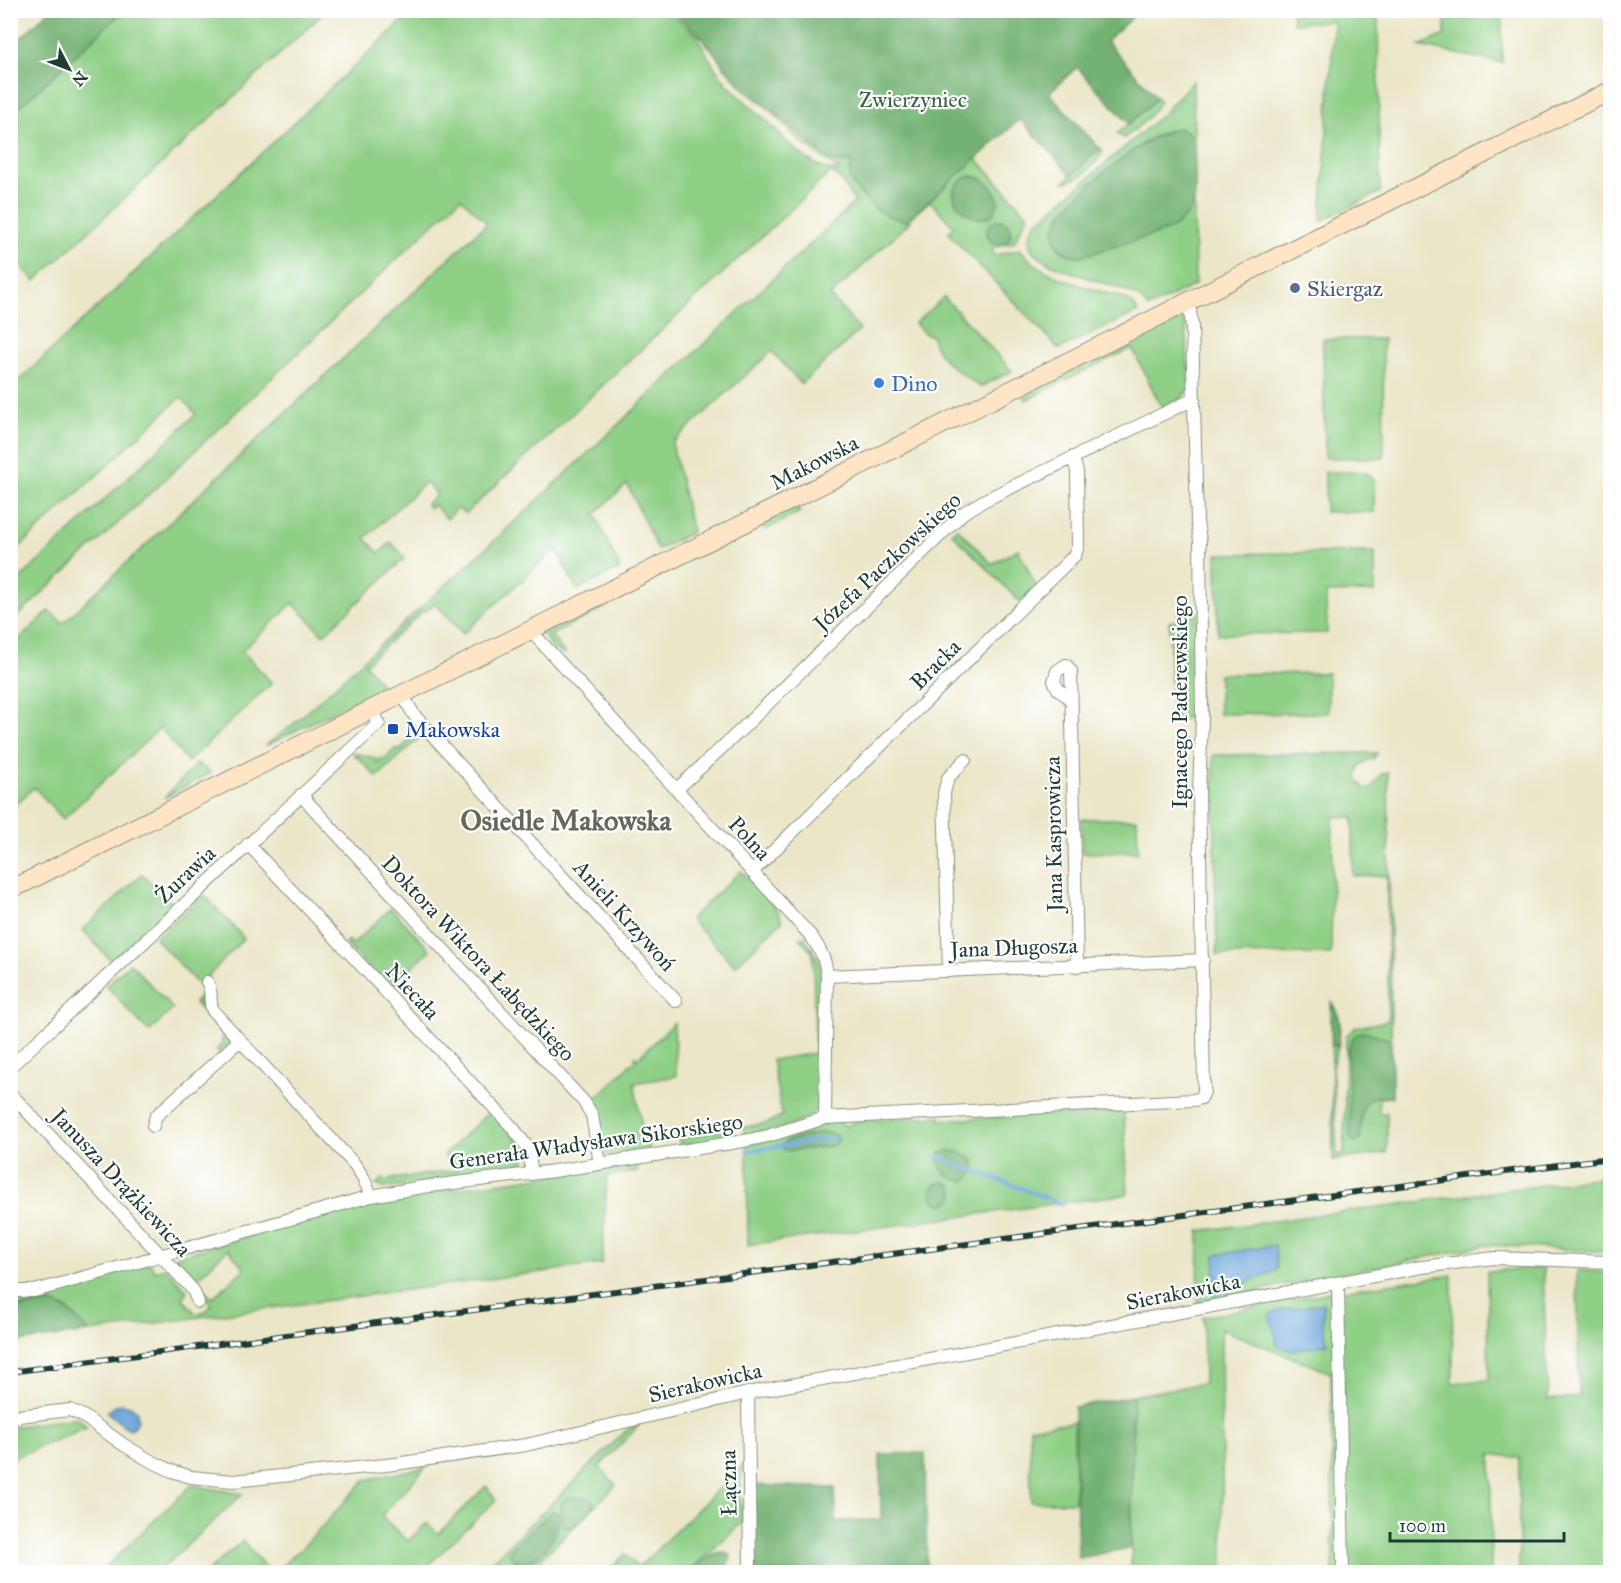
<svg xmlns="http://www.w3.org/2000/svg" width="1621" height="1583" viewBox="0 0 1621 1583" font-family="'IM FELL Great Primer',serif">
	<rect width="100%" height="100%" fill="#fff"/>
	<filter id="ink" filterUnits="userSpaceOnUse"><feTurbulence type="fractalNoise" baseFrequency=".0167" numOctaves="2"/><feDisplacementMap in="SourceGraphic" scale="12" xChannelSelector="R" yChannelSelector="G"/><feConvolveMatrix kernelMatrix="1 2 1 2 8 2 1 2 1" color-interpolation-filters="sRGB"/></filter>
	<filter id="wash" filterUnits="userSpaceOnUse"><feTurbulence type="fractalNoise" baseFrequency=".008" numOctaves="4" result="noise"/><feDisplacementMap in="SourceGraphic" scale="24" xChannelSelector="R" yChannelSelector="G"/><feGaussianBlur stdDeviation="1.35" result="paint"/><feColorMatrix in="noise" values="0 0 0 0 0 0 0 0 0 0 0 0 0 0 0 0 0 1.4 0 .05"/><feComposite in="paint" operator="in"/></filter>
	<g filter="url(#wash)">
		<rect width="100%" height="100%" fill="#ebe6c8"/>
		<g fill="#8fcf86" stroke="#57865d" stroke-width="1.5" fill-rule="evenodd">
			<path d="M123,11H326L35,281L11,254V115Z"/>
			<path d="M413,11H668C678,19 690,28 698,39C707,52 712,66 722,78C734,93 744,101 758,113C778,129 811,175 839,170L801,142L675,11H1139L976,158L1028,215L1014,242L1004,245L1009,238L1011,232L987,234L993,244L1002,245L993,248L992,252L996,255L1020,249C1042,280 1091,287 1125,299L1132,303L1138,312L1059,349L948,233L954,227L930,201L908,220L850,181C871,206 876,215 910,222L830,296L860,330L801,384L772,351L672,443L692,532L658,550L627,484L595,514L620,569L577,590L556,549L463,634L435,603L426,611L424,610L365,664L383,687L265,746L290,727L506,530L855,202L840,179L831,172L465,514L458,508L447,519L434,505L430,508L426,504L437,495L426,482L365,538L379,553L391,542L405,558L323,635L293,603L242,651L272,683L188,762L160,728L63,819L34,787L11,809V647L49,611L63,623L487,223L461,198L158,486L11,622V587L196,414L181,397L11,555V388Z"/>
			<path d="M1292,11H1378L1380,192L1321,221L1334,21L1293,23Z"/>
			<path d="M1445,11H1502V63L1419,46L1445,35Z"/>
			<path d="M1193,81L1194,138C1187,131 1179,127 1169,130C1137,140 1109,172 1085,193C1077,199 1066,206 1061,215C1045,242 1060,260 1090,254L1169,230L1188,214L1194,201L1195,285L1148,308L1143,301L1133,294C1117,287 1101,282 1085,277C1063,269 1010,256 1036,223L1162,115Z"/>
			<path d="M1157,98L1160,101C1152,116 1137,128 1124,138L1117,134Z"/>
			<path d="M1101,148L1103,151C1098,163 1078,182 1064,182Z"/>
			<path d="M944,297L1012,371L980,387C962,372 936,362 932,336L924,333L915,323Z"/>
			<path d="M1176,317H1181L1186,321L1189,388L1182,398L1162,408L1132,348L1082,372L1079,366Z"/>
			<path d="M1323,339H1383L1384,458H1325Z"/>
			<path d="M1077,367L1080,373L1026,400L1024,393Z"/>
			<path d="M1325,472H1366L1374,480V512H1325Z"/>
			<path d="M796,506L800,512L765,530L762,524Z"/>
			<path d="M957,528L992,564L1018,549L1036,586L1020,602L952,533Z"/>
			<path d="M1375,552V592L1326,593L1327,633L1218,634L1217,554Z"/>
			<path d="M603,603L606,607L551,635L565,654C555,653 545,642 544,633Z"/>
			<path d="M1179,609H1189L1198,612V718L1172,719L1169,622L1178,621Z"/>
			<path d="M1328,673V713L1219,714V674Z"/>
			<path d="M420,729L440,750L438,752L423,735L377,777L353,753L376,758V762H379L380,759L386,758L396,748L399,751Z"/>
			<path d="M1377,753L1373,759C1356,762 1351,778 1366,789H1371L1381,774L1388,773L1392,1097L1379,1098V1113H1387V1153L1333,1160L1331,1010V1002L1338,1012L1340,1023L1339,1044L1332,1066L1337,1155L1344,1154L1346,1036L1356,1027L1388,1021L1387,876H1353V817H1333L1331,954L1217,955L1213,755Z"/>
			<path d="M197,763L211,773L164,798Z"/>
			<path d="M1081,819H1137L1138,852L1082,853Z"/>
			<path d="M741,871L778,911L782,921L735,966L690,919Z"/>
			<path d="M142,874L173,904L111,961L83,930Z"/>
			<path d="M204,895L244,938L201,984L207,992L198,1001L230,1039L229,1044L219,1053L216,1050L221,1045L223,1033L194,1002L205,992L155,938Z"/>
			<path d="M391,908L430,950L391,987L412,1009L410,1012L345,943L348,940L353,944Z"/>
			<path d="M804,936L818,958L821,973L820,1103C808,1128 769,1130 745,1135L743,1127L768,1123L782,1115L772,1060L815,1053L813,954L800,938Z"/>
			<path d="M130,963L173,1009L149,1032L106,986Z"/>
			<path d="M674,1023L676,1076L634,1083L645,1143H649L650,1151L607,1156L603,1152L592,1102L636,1059L635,1056L638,1058Z"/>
			<path d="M491,1110L522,1146L525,1161L515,1171L384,1188L376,1185L383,1178L385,1180L458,1170L444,1155Z"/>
			<path d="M1124,1111L1128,1194L748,1245L747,1145L833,1122H841L846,1127L854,1121L941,1116V1120Z"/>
			<path d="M725,1130L727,1139L680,1146L679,1138Z"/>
			<path d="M635,1164L638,1171L607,1176L602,1264L89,1332C77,1319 64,1300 43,1303C32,1305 22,1307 11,1307V1297H29L151,1263L154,1271L165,1268L187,1290L183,1299L196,1314L206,1311L212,1305L176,1267L174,1261L177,1256L395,1197ZM227,1250H229L244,1268L242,1271L212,1298L195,1280Z"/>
			<path d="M1610,1176V1252L1488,1245L1198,1302L1199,1231Z"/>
			<path d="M1543,1268L1548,1400L1579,1397L1577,1270L1610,1273V1572H1519V1458L1491,1454V1572H1333L1331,1373L1221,1329L1223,1572H1131L1133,1396L1204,1383L1203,1317L1331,1292L1452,1275L1453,1383L1489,1380L1487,1271Z"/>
			<path d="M78,1418L87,1427L11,1459L10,1427Z"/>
			<path d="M1074,1422L1075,1502H1031L1030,1427Z"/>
			<path d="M639,1425L599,1467L616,1485L591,1510L594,1505L561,1504L564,1526L571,1528L576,1525L527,1572H481L630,1427Z"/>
			<path d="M744,1464L739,1489L744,1521L688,1572H607L625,1554L638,1568Z"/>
			<path d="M426,1467L381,1516L408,1541L427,1523L438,1534L486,1486L496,1500L421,1572H275L304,1546L365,1480Z"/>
			<path d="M192,1485L243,1494L158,1572H100Z"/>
			<path d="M242,1541L270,1572H207Z"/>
		</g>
		<g fill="#73b273" stroke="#497854" stroke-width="1.5">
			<path d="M49,11H123L11,115V47Z"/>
			<path d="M673,11H1139L1106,41L1157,98L1129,124L1077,67L1049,93L1100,149L1071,175L1020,119L909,219L910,222C874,215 873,207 850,181L849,174L852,162H836L828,159L783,119L747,92L725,68L708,44Z"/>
			<path d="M1179,128L1186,131L1194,138C1194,153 1197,188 1194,201C1191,214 1180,223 1169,230L1090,254C1078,257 1068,258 1060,248C1055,242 1053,235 1055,227C1065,197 1147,134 1179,128Z"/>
			<path d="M971,176C985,176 992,187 998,199C997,246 920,194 971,176Z"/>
			<circle cx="999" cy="232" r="12"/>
			<path d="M1333,1006C1339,1017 1341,1036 1336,1047L1332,1044L1331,1010Z"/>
			<path d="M1365,1031L1391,1040L1392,1097C1386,1097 1378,1096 1372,1098C1359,1101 1361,1129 1360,1140L1354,1143L1350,1136L1348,1050C1351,1039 1353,1034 1365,1031Z"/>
			<path d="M821,1132L832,1133L838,1137V1142L832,1146L789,1151L783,1149L782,1145L786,1141Z"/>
			<path d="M949,1151C960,1152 968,1153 975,1162C976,1171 972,1176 965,1181C951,1180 940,1173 938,1159L941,1153Z"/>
			<circle cx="943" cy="1193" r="11"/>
			<path d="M46,1303C66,1304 76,1318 89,1332L18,1342L11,1334V1307H25Z"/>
			<path d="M1133,1396L1131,1548L1078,1558L1074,1407Z"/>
			<path d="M925,1453L927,1572H755L753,1485L835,1488L836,1521L881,1520L880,1454Z"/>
			<path d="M571,1497L589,1498L594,1502C591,1513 579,1526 567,1528C561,1522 560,1506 564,1499Z"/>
			<path d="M552,1511L559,1513C563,1531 538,1567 516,1562L509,1554L510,1550Z"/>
			<path d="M723,1552L730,1554L731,1558L723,1572H688L712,1554Z"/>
		</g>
		<g fill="#6ea7dd" stroke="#467288" stroke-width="1.5">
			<path d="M1275,1245L1277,1270L1214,1296L1215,1255Z"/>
			<path d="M1324,1303L1323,1324L1327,1344L1293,1351L1278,1346L1270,1316L1276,1311Z"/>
			<path d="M122,1404L130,1406L137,1411L138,1421L131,1429L124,1426L107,1412L115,1406Z"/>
		</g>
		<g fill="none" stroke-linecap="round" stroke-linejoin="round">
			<g stroke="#6ea7dd" stroke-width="4">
				<path d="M747,1151L834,1138"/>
				<path d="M936,1156L1062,1204"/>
			</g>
		</g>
	</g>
	<g filter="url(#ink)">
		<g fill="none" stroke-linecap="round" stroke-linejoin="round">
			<g stroke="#85927e" stroke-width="14">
				<g id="street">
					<path d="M531,631L811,936C820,949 826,960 827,976L825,1118"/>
					<path d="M402,694L414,715L676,1001"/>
					<path d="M1071,700L1058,689L1054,681L1057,671L1066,665L1071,671L1077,966"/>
					<path d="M677,789L743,728L963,513L985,500L1194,399"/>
					<path d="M301,795L584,1102L592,1115L600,1164"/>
					<path d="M248,844L513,1128L528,1148L532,1174"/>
					<path d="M752,872L1075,555L1078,546L1077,472L1073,457"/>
					<path d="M949,971L944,793L948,778L965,760"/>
					<path d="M827,976L1203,960"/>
					<path d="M207,982C214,995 208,1000 213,1011L355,1165L363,1177L371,1196"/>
					<path d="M10,1067L379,723L371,710"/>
					<path d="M10,1093L193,1290L198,1302"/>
					<path d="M153,1126L156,1116L239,1041"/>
					<path d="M1338,1283L1343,1572"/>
					<path d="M10,1291H34L57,1285L371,1196L422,1187L554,1171L744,1141L768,1136L825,1118L1194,1100L1201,1098L1204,1092L1199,791L1202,719L1200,541L1197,522L1192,326L1189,303"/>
					<path d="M748,1393L750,1572"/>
					<path d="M10,1417L70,1410L83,1416L124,1445L149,1460L172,1471L191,1477L233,1481L272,1477L395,1464L526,1445L748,1393L1422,1267L1494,1258L1610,1262"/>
				</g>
			</g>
			<g stroke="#85927e" stroke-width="20">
				<path id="secondary" d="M10,890L1610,91"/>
			</g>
			<use href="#street" stroke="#fff" stroke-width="12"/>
			<use href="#secondary" stroke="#ffe4c6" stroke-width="18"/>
			<g stroke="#1f3d34" stroke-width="6">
				<path id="rail" d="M10,1372L1610,1158"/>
			</g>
			<use href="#rail" stroke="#fff" stroke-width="4" stroke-dasharray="11" stroke-linecap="butt"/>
		</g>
	</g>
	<circle fill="#5c6f8a" stroke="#fff" stroke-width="2" cx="1295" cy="288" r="6"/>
	<circle fill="#3f7fe0" stroke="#fff" stroke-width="2" cx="879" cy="383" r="6"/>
	<rect fill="#1a4fb4" stroke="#fff" stroke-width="2" x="387" y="723" width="12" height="12" rx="3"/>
	<g text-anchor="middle" stroke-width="4.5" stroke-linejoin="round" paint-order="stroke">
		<g font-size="22" fill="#3b6248" stroke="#fff">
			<text x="913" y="107">Zwierzyniec</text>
		</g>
		<g font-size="22" fill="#4e5e75" stroke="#fff" text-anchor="start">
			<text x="1307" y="296">Skiergaz</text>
		</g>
		<g font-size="22" fill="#366cbe" stroke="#fff" text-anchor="start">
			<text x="891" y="391">Dino</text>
		</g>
		<g font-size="22" fill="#1f3d34" stroke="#fff">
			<text transform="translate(814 462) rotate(-27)" y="8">Makowska</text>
			<text transform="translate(887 561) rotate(-43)" y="8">Józefa Paczkowskiego</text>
			<text transform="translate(935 664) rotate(-45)" y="8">Bracka</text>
			<text transform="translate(1179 702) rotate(-90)" y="8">Ignacego Paderewskiego</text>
			<text transform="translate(1053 834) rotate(-91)" y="8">Jana Kasprowicza</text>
			<text transform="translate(750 838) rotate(47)" y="8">Polna</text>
			<text transform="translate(185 874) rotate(-43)" y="8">Żurawia</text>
			<text transform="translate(625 915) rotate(48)" y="8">Anieli Krzywoń</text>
			<text transform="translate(1014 947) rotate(-2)" y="8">Jana Długosza</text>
			<text transform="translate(479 958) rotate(47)" y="8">Doktora Wiktora Łabędzkiego</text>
			<text transform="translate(413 991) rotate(47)" y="8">Niecała</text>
			<text transform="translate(596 1141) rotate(-8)" y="8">Generała Władysława Sikorskiego</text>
			<text transform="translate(122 1182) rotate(47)" y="8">Janusza Drążkiewicza</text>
			<text transform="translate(1183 1291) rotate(-11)" y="8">Sierakowicka</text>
			<text transform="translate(705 1382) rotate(-13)" y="8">Sierakowicka</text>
			<text transform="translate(728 1483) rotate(-91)" y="8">Łączna</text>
		</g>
		<g font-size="22" fill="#164399" stroke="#fff" text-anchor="start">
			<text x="405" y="737">Makowska</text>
		</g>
		<g font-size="28" font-weight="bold" fill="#666757" stroke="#fff">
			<text x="566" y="830">Osiedle Makowska</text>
		</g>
	</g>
	<rect width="1621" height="1583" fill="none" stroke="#fff" stroke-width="36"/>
	<g transform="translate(69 69) rotate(132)" stroke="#ffffff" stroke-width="4.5" paint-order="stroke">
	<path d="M0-4.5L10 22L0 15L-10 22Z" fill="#1f3d34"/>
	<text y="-9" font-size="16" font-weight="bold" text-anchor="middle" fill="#1f3d34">N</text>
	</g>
	<path d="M1390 1532v9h174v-9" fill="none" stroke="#1f3d34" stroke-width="3"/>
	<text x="1399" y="1532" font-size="18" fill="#1f3d34" stroke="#ffffff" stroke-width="4.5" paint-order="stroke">100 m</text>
</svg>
